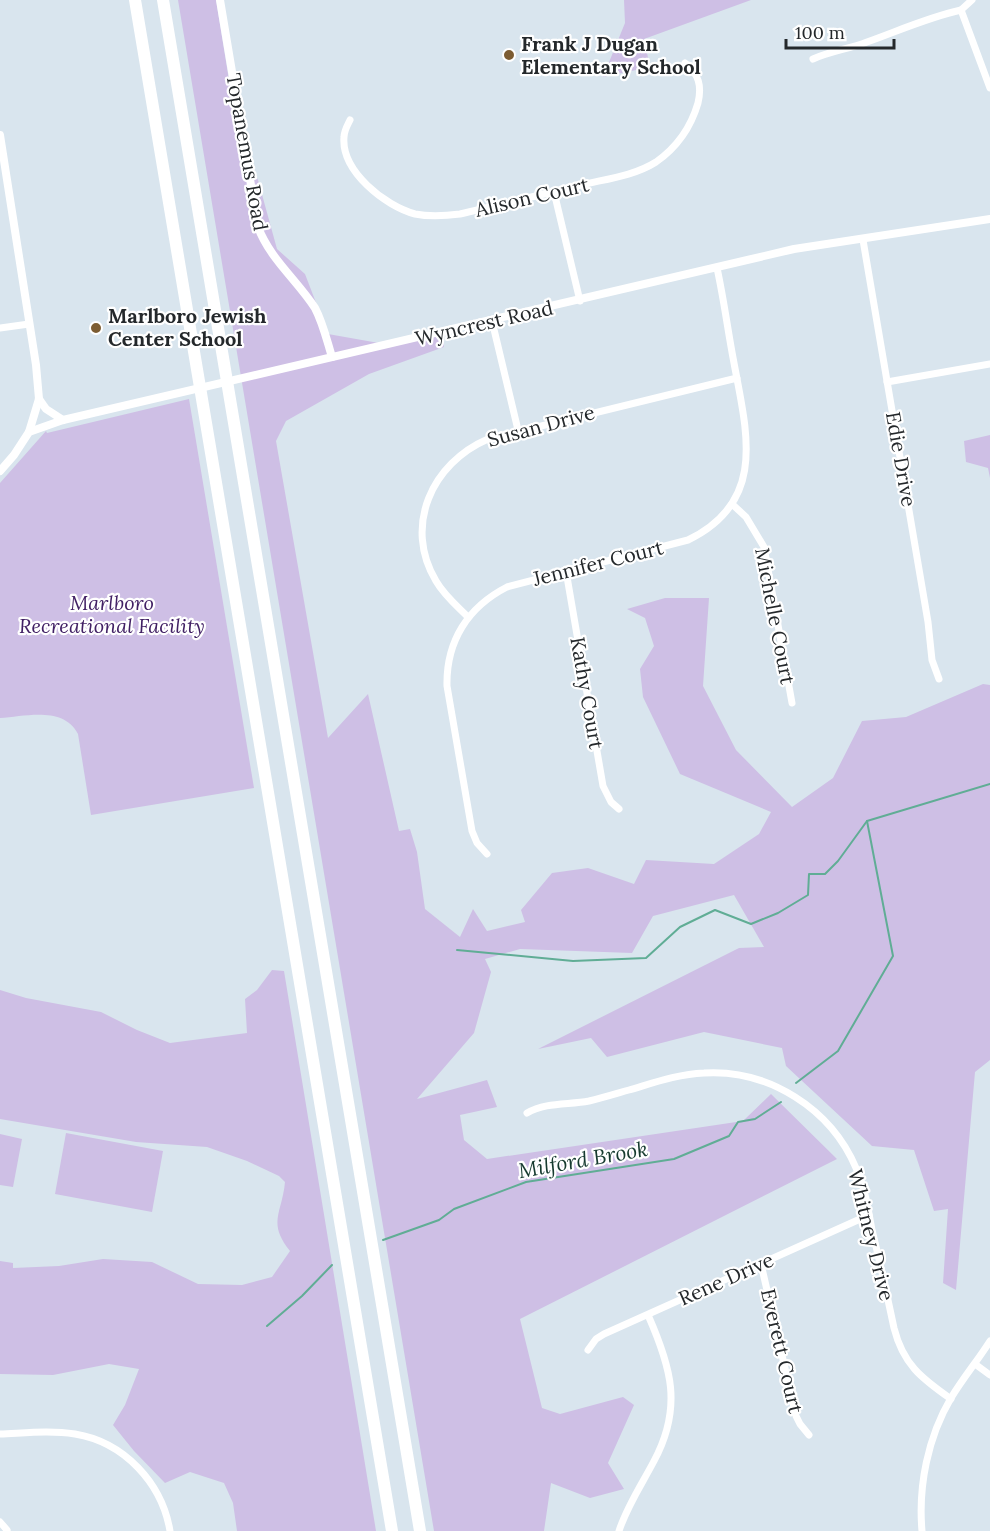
<svg xmlns="http://www.w3.org/2000/svg" width="990" height="1531" viewBox="0 0 990 1531" font-family="Lora,serif">
	<rect width="100%" height="100%" fill="#d9e5ee"/>
	<g fill="#cebfe5">
		<path d="M178,0H216L240,148L258,180L277,249L305,274L328,334L390,345L442,332L444,347L369,374L286,421L276,441L328,738L368,694L399,831L410,829L417,852L425,909L460,937L473,909L487,931L525,922L521,910L552,873L588,868L634,884L646,860L714,864L759,834L771,812L680,774L643,697L640,669L654,646L645,618L627,609L665,598H709L703,686L736,750L792,807L833,778L862,721L906,717L983,684L990,685V1060L975,1072L956,1290L943,1283L948,1209L934,1211L914,1150L872,1146L786,1066L782,1048L704,1032L607,1057L591,1038L538,1049L739,948L764,947L734,895L653,916L632,953L520,949L485,959L491,972L474,1033L417,1099L487,1080L497,1107L460,1115L464,1140L487,1159L743,1121L771,1094L837,1159L520,1319L542,1408L560,1414L623,1397L634,1405L608,1463L624,1489L590,1498L551,1483L544,1531H434Z"/>
		<path d="M624,0H751L644,39L650,67L603,77L625,23Z"/>
		<path d="M189,399L254,788L91,815L78,734C64,706 26,716 0,718V483L46,431L47,433Z"/>
		<path d="M990,435V478L988,468L966,462L964,441Z"/>
		<path d="M272,970L284,971L376,1531H237L233,1503L224,1483L190,1472L165,1483L134,1451L113,1425L125,1405L139,1369L109,1364L53,1375L0,1374V1261L13,1263V1268L59,1266L103,1259L152,1262L198,1284L242,1285L272,1277L290,1251C267,1222 282,1214 285,1182L279,1176L247,1161L207,1147L136,1142L0,1119V990L26,998L101,1012L137,1030L170,1043L247,1033L245,999L257,990Z"/>
		<path d="M66,1133L163,1151L152,1212L55,1194Z"/>
		<path d="M0,1134L22,1139L13,1187L0,1185Z"/>
	</g>
	<g fill="none" stroke-linecap="round" stroke-linejoin="round">
		<g stroke="#60ad95" stroke-width="2">
			<path d="M457,950L573,961L646,958L680,927L715,910L751,924L778,913L808,895L809,874H825L838,861L867,821"/>
			<path d="M796,1083L838,1051L893,956L867,821L990,784"/>
			<path d="M383,1240L439,1220L454,1209L526,1182L674,1159L729,1136L738,1122L755,1119L781,1102"/>
			<path d="M267,1326L302,1296L332,1265"/>
		</g>
		<g stroke="#fff" stroke-width="7">
			<path d="M972,0L961,10L990,88"/>
			<path d="M813,59C831,51 849,49 867,42C898,31 929,17 961,10"/>
			<path d="M350,120C347,126 344,131 344,137C341,171 385,206 415,214C430,217 445,216 460,214C501,204 541,195 581,185C606,179 634,176 656,162C676,148 691,127 698,103C702,86 699,74 685,63"/>
			<path d="M554,192L580,301"/>
			<path d="M863,240L928,622L932,660L939,679"/>
			<path d="M492,321L518,430"/>
			<path d="M0,328L29,324"/>
			<path d="M887,382L990,364"/>
			<path d="M732,504L746,517L764,547L792,703"/>
			<path d="M566,571L603,786L611,802L619,809"/>
			<path d="M467,616C456,605 444,595 436,581C403,526 432,463 488,439L737,378"/>
			<path d="M487,854L477,843L472,831L447,686C446,641 468,607 507,587L688,540C767,502 747,433 734,363C728,332 724,300 717,268"/>
			<path d="M527,1113C546,1102 568,1105 589,1101C602,1098 615,1094 629,1090C653,1083 678,1074 704,1073C769,1069 831,1109 856,1168C865,1187 868,1209 872,1230C880,1262 887,1295 894,1328C903,1364 921,1378 951,1399"/>
			<path d="M761,1264L796,1416L800,1424L809,1435"/>
			<path d="M588,1350L596,1339L604,1334L869,1215"/>
			<path d="M975,1364L990,1375"/>
			<path d="M0,1434C25,1433 50,1430 75,1434C124,1442 162,1483 170,1531"/>
			<path d="M0,1522L7,1530"/>
			<path d="M619,1531C627,1506 642,1484 654,1461C683,1407 671,1367 648,1315"/>
			<path d="M922,1531C918,1486 928,1437 951,1398C963,1378 978,1360 990,1341"/>
		</g>
		<g stroke="#fff" stroke-width="8">
			<path d="M220,0L258,227C270,259 297,280 315,308C323,323 327,341 332,357"/>
			<path d="M0,135L36,365L39,399L29,432"/>
			<path d="M39,399L46,409L63,420"/>
			<path d="M0,471L14,455L29,432L63,420L794,249L990,219"/>
		</g>
		<g stroke="#fff" stroke-width="12">
			<path d="M135,0L392,1531"/>
			<path d="M163,0L420,1531"/>
		</g>
	</g>
	<g fill="#7c5c32" stroke="#fff" stroke-width="2">
		<circle cx="509" cy="55" r="6"/>
		<circle cx="96" cy="328" r="6"/>
	</g>
	<g text-anchor="middle" stroke-width="4.5" stroke-linejoin="round" paint-order="stroke">
		<g font-size="20" font-weight="bold" fill="#24282b" stroke="#fff" text-anchor="start">
			<text x="521" y="51">Frank J Dugan<tspan x="521" dy="23">Elementary School</tspan></text>
			<text x="108" y="323">Marlboro Jewish<tspan x="108" dy="23">Center School</tspan></text>
		</g>
		<g font-size="20" fill="#24282b" stroke="#fff">
			<text transform="translate(247 152) rotate(80)" y="7">Topanemus Road</text>
			<text transform="translate(532 197) rotate(-13)" y="7">Alison Court</text>
			<text transform="translate(484 323) rotate(-13)" y="7">Wyncrest Road</text>
			<text transform="translate(541 426) rotate(-15)" y="7">Susan Drive</text>
			<text transform="translate(901 459) rotate(80)" y="7">Edie Drive</text>
			<text transform="translate(598 563) rotate(-14)" y="7">Jennifer Court</text>
			<text transform="translate(775 616) rotate(79)" y="7">Michelle Court</text>
			<text transform="translate(587 693) rotate(80)" y="7">Kathy Court</text>
			<text transform="translate(871 1235) rotate(76)" y="7">Whitney Drive</text>
			<text transform="translate(726 1279) rotate(-24)" y="7">Rene Drive</text>
			<text transform="translate(782 1351) rotate(77)" y="7">Everett Court</text>
		</g>
		<g font-size="20" font-style="italic" fill="#412064" stroke="#fff">
			<text x="112" y="610">Marlboro<tspan x="112" dy="23">Recreational Facility</tspan></text>
		</g>
		<g font-size="21" font-style="italic" fill="#173b30" stroke="#fff">
			<text transform="translate(583 1160) rotate(-10)" y="7">Milford Brook</text>
		</g>
	</g>
	<path d="M786 39v9h108v-9" fill="none" stroke="#24282b" stroke-width="3"/>
	<text x="795" y="39" font-size="18" fill="#24282b" stroke="#ffffff" stroke-width="4.5" paint-order="stroke">100 m</text>
</svg>
